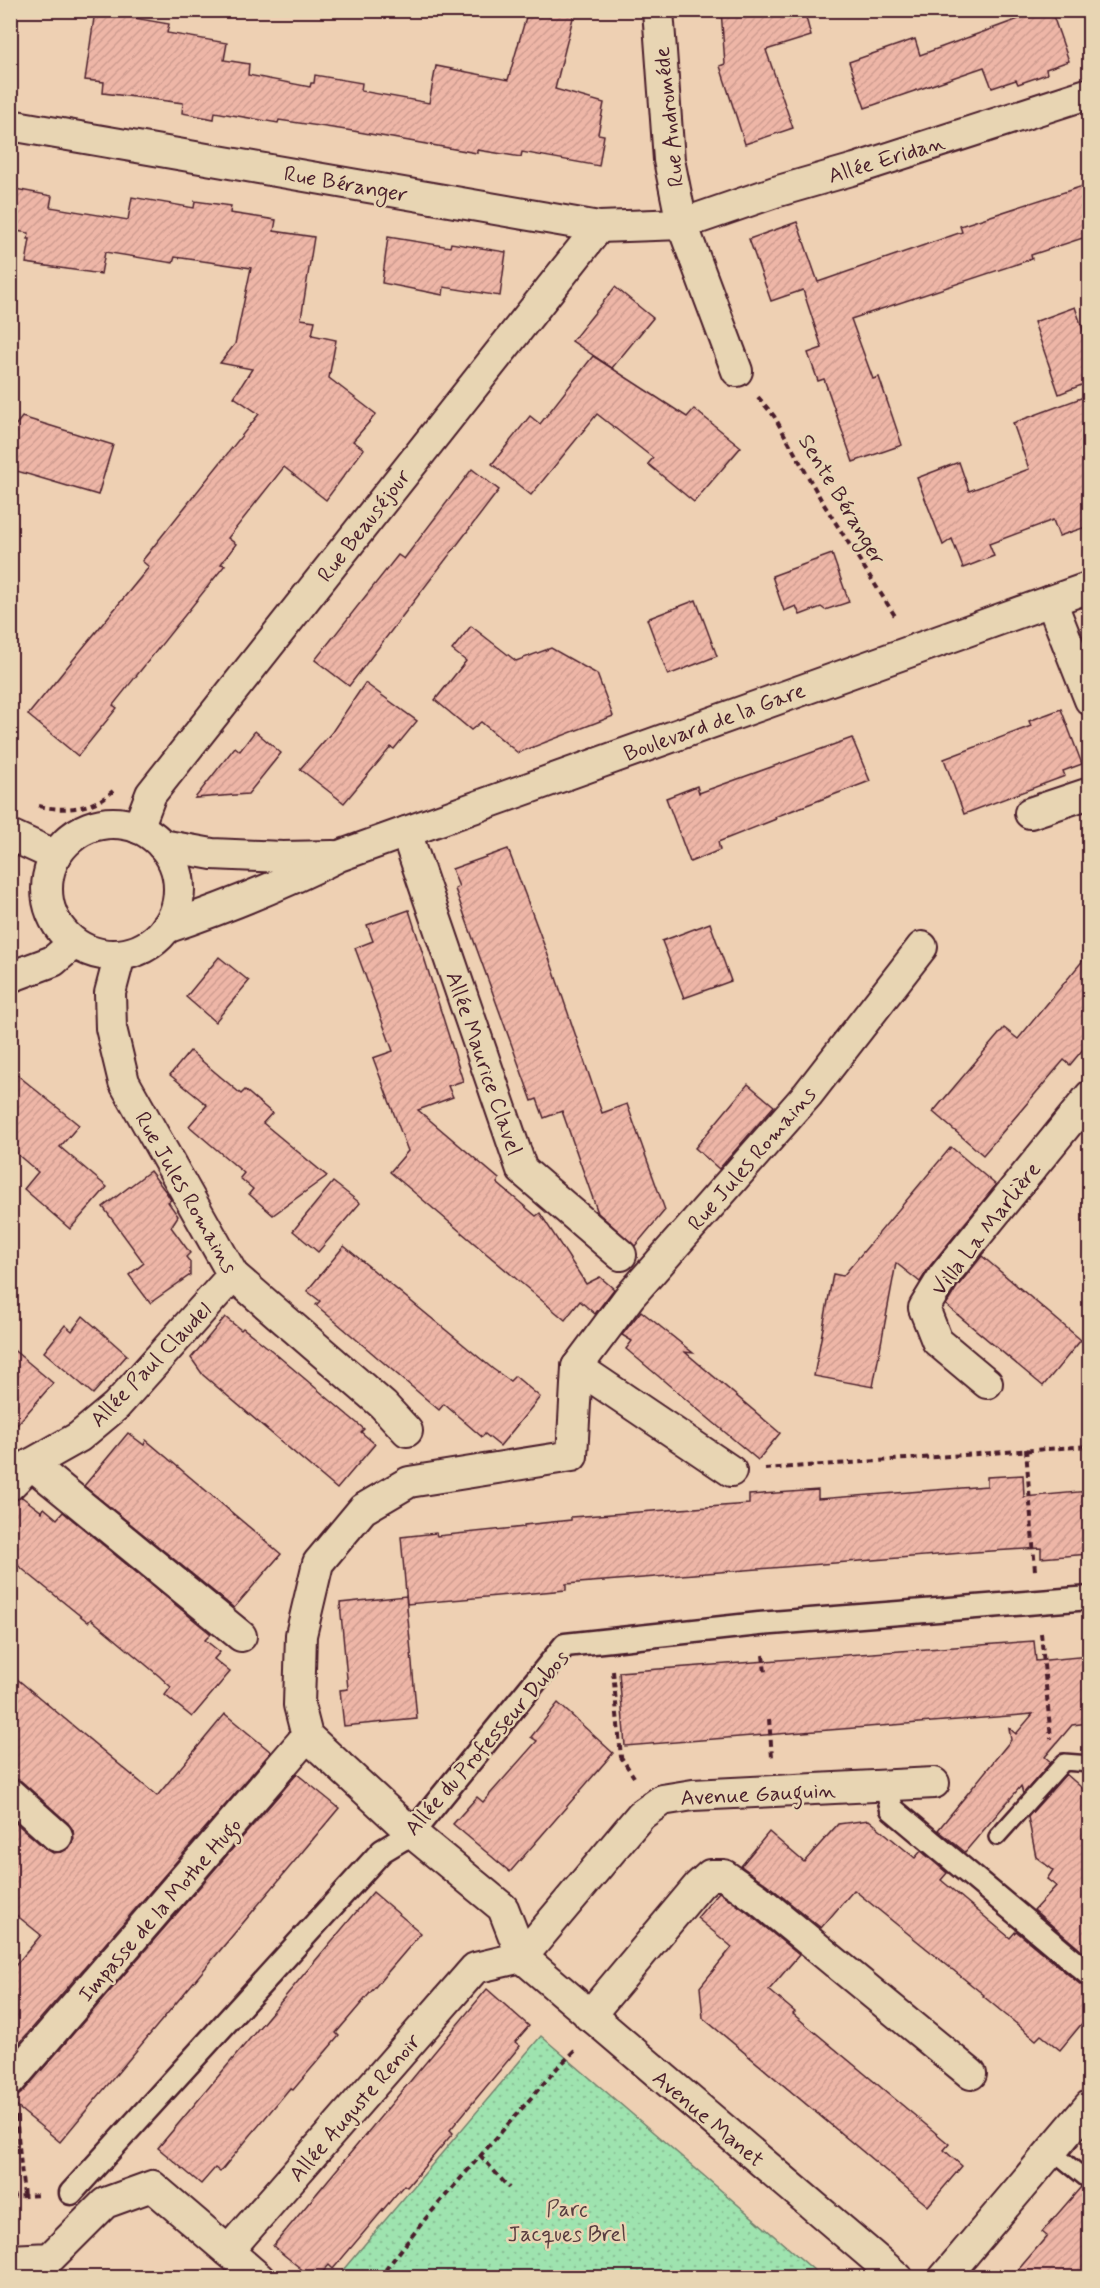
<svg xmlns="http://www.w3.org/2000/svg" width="1100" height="2288" viewBox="0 0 1100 2288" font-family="Mynerve,sans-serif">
	<defs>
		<pattern id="park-dots" width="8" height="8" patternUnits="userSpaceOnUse" patternTransform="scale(1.5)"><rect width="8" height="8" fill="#9ee3af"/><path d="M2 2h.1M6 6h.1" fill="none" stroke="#8ac297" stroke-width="1.8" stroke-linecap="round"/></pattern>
		<pattern id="building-hatch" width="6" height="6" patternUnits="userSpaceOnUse" patternTransform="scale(1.5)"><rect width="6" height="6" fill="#eeb6a7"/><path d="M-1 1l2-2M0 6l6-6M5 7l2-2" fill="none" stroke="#ce9c90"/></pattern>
	</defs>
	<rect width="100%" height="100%" fill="#eed0b3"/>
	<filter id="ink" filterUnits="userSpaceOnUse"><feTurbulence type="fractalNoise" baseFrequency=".0167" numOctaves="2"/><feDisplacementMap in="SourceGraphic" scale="12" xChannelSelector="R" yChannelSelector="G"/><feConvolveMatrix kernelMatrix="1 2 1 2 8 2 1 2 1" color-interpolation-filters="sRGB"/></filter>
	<g filter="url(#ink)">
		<path fill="url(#park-dots)" stroke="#74816d" stroke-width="1.5" d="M541,2036L822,2277H337Z"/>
		<g fill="url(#building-hatch)" stroke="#4a1f2b" stroke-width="1.5">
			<path d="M528,10H575L555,89L604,103L598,134L604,135L599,166L522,152L521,157L477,150V153L353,131L279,120L278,123L215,112L214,119L182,113L183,103L103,93L104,82L85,80L95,11L169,24L167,33L227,43L224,60L249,64L248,75L310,87L311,83H314L315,75L362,83L361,91L429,103L436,66L508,80Z"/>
			<path d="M721,10H804L811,36L766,50L793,128L745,144L720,66L725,64Z"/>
			<path d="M1043,10H1051L1069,61L1046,69L1047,74L1018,84L1016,80L992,88L984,67L865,108L849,62L915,39L920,55Z"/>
			<path d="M1089,184V236L1031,255L1032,259L851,319L873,379L879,377L902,445L853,462L824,379L818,381L808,353L822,348L803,290L771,301L749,239L797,222L818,282L962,232L960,226Z"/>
			<path d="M10,188L52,196L50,207L128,220L132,197L194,208L195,201L231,206L230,213L276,220L274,231L314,237L301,319L315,321L312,335L336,340L329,378L376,414L353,441L364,449L326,500L284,467L228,538L236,544L221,564L225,565L113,705L117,708L78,756L28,715L149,567L142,561L259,414L234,397L252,369L220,363L235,344L251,268L175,257L173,263L105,252L101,274L26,263L30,239H28L29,233L10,230Z"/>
			<path d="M388,237L450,247L451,243L506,252L500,296L444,287L443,295L382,283Z"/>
			<path d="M615,287L653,318L612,368L572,341Z"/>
			<path d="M1075,307L1089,347V382L1059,394L1034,322Z"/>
			<path d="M593,356L687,417L694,409L741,447L694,502L648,464L653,458L597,414L531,495L492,464L530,416L540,424Z"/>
			<path d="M1089,395V526L1059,536L1053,520L989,544L994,556L963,568L952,539L943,545L917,478L959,462L969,491L1029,469L1013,423Z"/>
			<path d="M22,417L113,445L98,495L10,469V432Z"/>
			<path d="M472,469L499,490L349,686L315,660L398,555L404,559Z"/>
			<path d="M832,554L849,602L825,610L821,607L800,615L796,606L784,611L772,576Z"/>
			<path d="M696,600L717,656L668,675L647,619Z"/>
			<path d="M471,626L516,661L551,648L597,674L613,716L518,753L481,722L471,730L435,700L466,661L452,650Z"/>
			<path d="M365,683L417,721L394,749L391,747L344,803L300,769L332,732Z"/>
			<path d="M1061,709L1082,764L1063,771L1065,776L964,814L944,759L1031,726L1029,721Z"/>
			<path d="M255,731L281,753L248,794L195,798L235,747L240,751Z"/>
			<path d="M852,738L870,781L775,817L776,819L718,842L720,850L690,862L666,798L697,786L699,793Z"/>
			<path d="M508,849L552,966L602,1113L627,1104L665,1210L635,1246L598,1213L562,1111L544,1118L537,1099L532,1101L455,889L459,887L452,869Z"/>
			<path d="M409,910L463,1081L448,1086L453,1097L418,1110L499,1179L497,1183L536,1216L540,1213L586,1284L600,1277L614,1289L595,1314L580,1301L565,1320L390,1172L408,1151L373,1058L393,1051L355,948L373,941L367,925Z"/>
			<path d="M710,923L731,981L684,998L662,941Z"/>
			<path d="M1089,953V1042L1070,1065L1064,1060L983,1155L933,1112L1004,1028L1018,1039Z"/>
			<path d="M219,957L249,981L215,1022L186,997Z"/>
			<path d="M190,1051L241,1094L245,1090L272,1113L263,1123L327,1176L273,1215L249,1194L253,1189L240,1178L244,1173L189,1126L207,1105L170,1075Z"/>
			<path d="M10,1069L79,1125L60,1147L107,1187L70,1229L24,1189L38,1172L10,1148Z"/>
			<path d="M748,1084L774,1106L719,1169L695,1148Z"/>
			<path d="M951,1147L996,1185L930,1266L920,1282L896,1263L873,1387L814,1376L833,1274L843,1276Z"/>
			<path d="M150,1171L166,1192L171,1200L168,1202L178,1216L171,1227L190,1253L186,1257L190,1262V1275L150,1303L129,1275L144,1263L103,1207Z"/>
			<path d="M333,1182L360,1203L318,1252L293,1231Z"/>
			<path d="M344,1246L493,1369L510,1381L515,1376L540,1397L500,1446L485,1434L482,1437L444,1404L439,1410L316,1305L320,1301L307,1291Z"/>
			<path d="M982,1256L1081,1340L1043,1386L946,1305L957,1287Z"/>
			<path d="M641,1311L693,1353L685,1352L780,1433L758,1460L626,1349L632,1341L622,1335Z"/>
			<path d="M83,1316L127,1355L93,1394L44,1352L65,1325L72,1331Z"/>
			<path d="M225,1317L241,1330L243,1328L271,1350L364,1429L361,1432L375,1444L337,1489L203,1375L191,1358Z"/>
			<path d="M10,1347L53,1383L10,1433Z"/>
			<path d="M128,1433L144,1445L146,1440L281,1554L234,1608L84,1486Z"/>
			<path d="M1023,1475L1024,1497L1089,1491V1554L1041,1558V1548L975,1552L566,1584V1590L407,1604L401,1537L436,1533L437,1536L524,1527V1525L571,1520V1517L749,1504V1495L818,1490V1499L987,1486V1477Z"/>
			<path d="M22,1497L42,1512L44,1508L57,1519L63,1512L211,1634L205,1640L220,1652L214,1659L230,1672L192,1717L165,1695L171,1687L158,1675L91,1619L88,1622L10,1559V1502Z"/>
			<path d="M406,1596L417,1719L344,1726L340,1690L348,1689L340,1603Z"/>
			<path d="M1034,1641L1036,1661L1089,1656V1723L1072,1725L1045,1757L1051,1762L1023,1794L1021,1786L965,1852L938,1830L1011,1740L1009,1728L1016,1734L1033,1714L625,1746L619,1672Z"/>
			<path d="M10,1673L157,1796L225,1714L271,1752L10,2054V1972L41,1935L10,1910V1818L46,1849L53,1853L62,1852L69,1848L74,1839L73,1830L68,1823L21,1781L10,1777Z"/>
			<path d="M558,1703L613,1753L510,1872L453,1824L477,1797L483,1802L537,1741L531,1737Z"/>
			<path d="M297,1774L339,1808L60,2142L10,2101V2098L16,2097L23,2092Z"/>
			<path d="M1066,1774L1089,1794V1957L1034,1910L1056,1886L1047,1879L1053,1870L1036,1857L1028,1817Z"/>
			<path d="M869,1820L915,1858L921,1851L947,1873L941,1880L1010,1938L1016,1931L1081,1985L1089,1988V2015L1060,2050L1041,2035L1036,2040L983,1996L984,1995L854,1890L821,1928L769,1886L741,1866L769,1832L804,1862L838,1824Z"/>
			<path d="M373,1892L421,1933L336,2033L339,2036L293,2090L290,2088L220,2172L215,2168L201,2184L158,2148Z"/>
			<path d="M719,1892L748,1913L799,1955L769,1990L795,2012L793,2014L949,2144L944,2150L962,2166L928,2206L703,2018L700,1987L732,1947L697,1918Z"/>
			<path d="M487,1989L529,2026L515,2042L520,2046L450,2130L453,2133L407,2187L404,2185L333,2269L329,2265L318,2277H311L273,2246Z"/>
			<path d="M1081,2187L1089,2192V2277H1012L1047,2236L1042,2232Z"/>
		</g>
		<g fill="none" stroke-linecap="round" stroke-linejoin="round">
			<g stroke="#4a1f2b" stroke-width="20">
				<g id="service">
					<path d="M997,1837L1064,1762L1090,1764"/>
					<path d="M1051,2150L1090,2182"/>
				</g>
			</g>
			<g stroke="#4a1f2b" stroke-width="27">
				<g id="pedestrian">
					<path d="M886,1786L892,1809L1090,1975"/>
					<path d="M71,2193L382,1851L412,1833L565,1645L759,1624L1090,1598"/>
				</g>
			</g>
			<g stroke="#4a1f2b" stroke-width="34">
				<g id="minor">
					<path d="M658,10L669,160L682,224L737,371"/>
					<path d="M10,125L599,227L682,224L775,192L855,169L1090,93"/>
					<path d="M1051,601L1090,700"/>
					<path d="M1030,813L1090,793"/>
					<circle cx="113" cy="889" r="66"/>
					<path d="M138,828L151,794L599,227"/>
					<path d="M406,832L522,1170L621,1255"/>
					<path d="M10,835L56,856"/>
					<path d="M162,845L212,854L283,857L333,856"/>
					<path d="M166,928C227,907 281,886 339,856L1090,587"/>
					<path d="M120,955L110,993L111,1028L124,1082L233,1275L383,1405L407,1431"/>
					<path d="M10,977L53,961L74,943"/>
					<path d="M233,1275L116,1406L79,1437L31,1464L241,1636"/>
					<path d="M577,1367L572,1456L409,1482L363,1509L318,1563L301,1635L299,1705L307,1736L412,1833L503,1908L522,1957L898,2278"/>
					<path d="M987,1383L937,1341L924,1308L943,1277L1090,1096"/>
					<path d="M731,1471L577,1367L630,1296L808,1094L922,947"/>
					<path d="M10,1485L31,1464"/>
					<path d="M10,1794L57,1836"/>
					<path d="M522,1957L641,1815L662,1800L693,1795L934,1783"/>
					<path d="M589,2016L699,1885L710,1875H724L758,1899L971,2074"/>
					<path d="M10,2081L307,1736"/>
					<path d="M10,2260L50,2258L105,2203L152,2186L228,2251"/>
					<path d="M259,2278L228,2251L475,1968L522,1957"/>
					<path d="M944,2278L1090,2105"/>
				</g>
			</g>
			<g stroke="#4a1f2b" stroke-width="4" stroke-dasharray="6 4.5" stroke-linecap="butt">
				<path d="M758,397L774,416L823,503L897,619"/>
				<path d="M39,806C65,812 93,809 113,791"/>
				<path d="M1026,1449L1035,1571"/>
				<path d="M765,1469L1090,1446"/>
				<path d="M1041,1633L1051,1739"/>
				<path d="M763,1655L765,1672"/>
				<path d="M613,1671L621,1757L634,1777"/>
				<path d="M769,1719L772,1757"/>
				<path d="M16,2116L24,2196"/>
				<path d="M480,2155L509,2188"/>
				<path d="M10,2197L40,2195"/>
				<path d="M379,2278L426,2218L558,2067L577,2049"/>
			</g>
			<use href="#service" stroke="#e8d5b3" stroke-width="15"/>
			<use href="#pedestrian" stroke="#e8d5b3" stroke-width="22"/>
			<use href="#minor" stroke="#e8d5b3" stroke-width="30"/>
		</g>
	</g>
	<g text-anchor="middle" stroke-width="5" stroke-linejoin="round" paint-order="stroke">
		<g font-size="22" fill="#4a1f2b" stroke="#e8d5b3">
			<text transform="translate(668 117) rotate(-96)" y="8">Rue Androméde</text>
			<text transform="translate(886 158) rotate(-17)" y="8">Allée Eridan</text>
			<text transform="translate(346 183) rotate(10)" y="8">Rue Béranger</text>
			<text transform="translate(843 499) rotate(59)" y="8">Sente Béranger</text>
			<text transform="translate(363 525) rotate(-52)" y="8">Rue Beauséjour</text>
			<text transform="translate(714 721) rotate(-20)" y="8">Boulevard de la Gare</text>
			<text transform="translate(485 1063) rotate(71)" y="8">Allée Maurice Clavel</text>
			<text transform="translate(751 1158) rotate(-49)" y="8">Rue Jules Romains</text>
			<text transform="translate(187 1192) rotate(60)" y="8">Rue Jules Romains</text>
			<text transform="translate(985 1228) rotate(-52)" y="8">Villa La Marlière</text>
			<text transform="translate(150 1364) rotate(-46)" y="8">Allée Paul Claudel</text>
			<text transform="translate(486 1742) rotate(-49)" y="8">Allée du Professeur Dubos</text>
			<text transform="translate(758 1793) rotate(-3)" y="8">Avenue Gauguin</text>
			<text transform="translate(159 1909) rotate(-49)" y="8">Impasse de la Mothe Hugo</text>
			<text transform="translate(354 2107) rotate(-49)" y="8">Allée Auguste Renoir</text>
			<text transform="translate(709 2118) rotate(40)" y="8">Avenue Manet</text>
		</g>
		<g font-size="22" fill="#573c3f" stroke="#e8d5b3">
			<text x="567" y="2216">Parc<tspan x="567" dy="25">Jacques Brel</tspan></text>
		</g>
	</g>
	<rect width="1100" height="2288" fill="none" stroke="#e8d5b3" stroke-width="36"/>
	<rect x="18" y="18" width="1064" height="2252" fill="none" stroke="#4a1f2b" stroke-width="2" filter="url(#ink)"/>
</svg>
